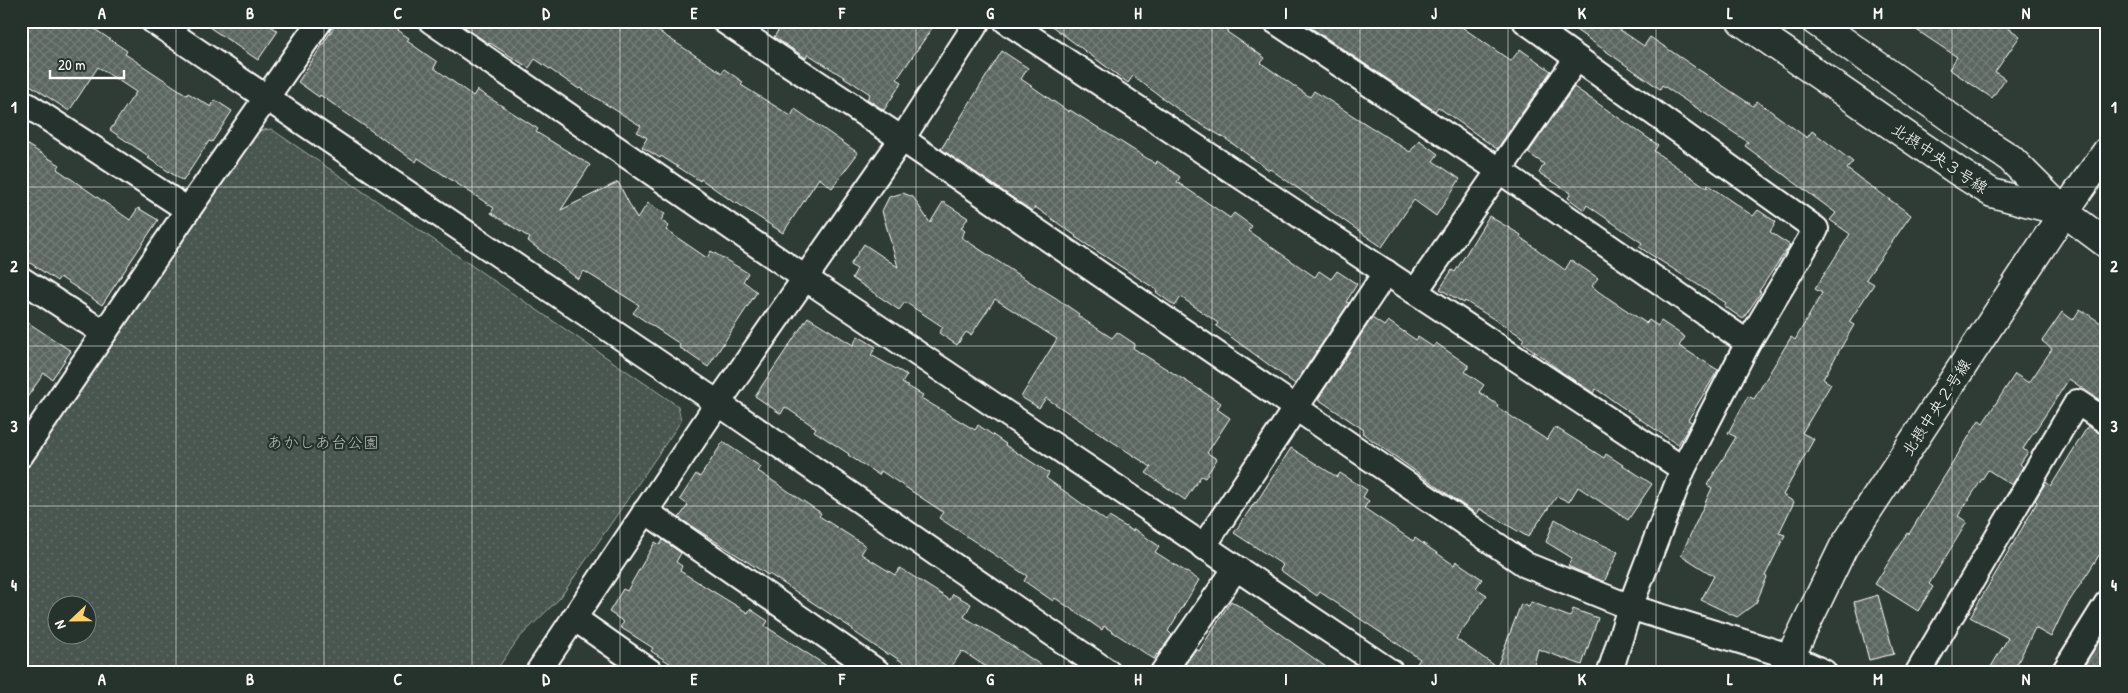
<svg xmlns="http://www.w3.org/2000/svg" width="2128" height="693" viewBox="0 0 2128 693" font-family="'Patrick Hand','Klee One',sans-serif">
	<defs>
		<pattern id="grass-dots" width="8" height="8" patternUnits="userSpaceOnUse" patternTransform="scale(1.25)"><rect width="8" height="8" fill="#4a544f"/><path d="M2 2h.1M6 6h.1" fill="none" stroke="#656e69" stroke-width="1.8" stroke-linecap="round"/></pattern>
		<pattern id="building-cross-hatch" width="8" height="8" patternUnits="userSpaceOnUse" patternTransform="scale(1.25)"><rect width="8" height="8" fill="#5b6661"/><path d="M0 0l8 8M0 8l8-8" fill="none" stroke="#747d79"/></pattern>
	</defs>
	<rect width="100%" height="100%" fill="#2f3b35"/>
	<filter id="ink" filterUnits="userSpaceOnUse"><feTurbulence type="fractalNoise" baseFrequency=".02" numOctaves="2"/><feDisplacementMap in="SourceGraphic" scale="10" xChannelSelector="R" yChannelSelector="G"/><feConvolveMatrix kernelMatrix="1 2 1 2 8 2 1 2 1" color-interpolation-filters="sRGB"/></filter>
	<g filter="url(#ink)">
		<path fill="url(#grass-dots)" stroke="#a4aaa7" fill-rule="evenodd" d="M271,129L678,406L681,421L560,598L519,638L495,672H21V477L257,131ZM58,606H88V636H58Z"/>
		<g fill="url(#building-cross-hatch)" stroke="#fff">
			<path d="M21,21H83L127,51L125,54L187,95L188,93L211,107L215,100L232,111L212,142L209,141L183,181L148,158L150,157L110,130L136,92L98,67L69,111L21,79Z"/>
			<path d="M200,21H263L278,31L258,60Z"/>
			<path d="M338,21H383L409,38L407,41L437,62L434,68L473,96L477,90L538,129L536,132L590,165L561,210L618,182L637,219L648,203L665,214L661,220L669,226L666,230L707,258L711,251L748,273L743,281L757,292L708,367L679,347L680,344L633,313L639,305L584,271L578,279L528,241L530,238L491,213L494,208L418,158L416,162L320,95L319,97L298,82Z"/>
			<path d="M456,21H664L658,31L722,73L724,69L743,82L741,85L791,116L795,109L858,153L832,188L819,178L783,233L737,203L736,204L701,179L700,181L661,156L660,158L642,147L647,138L637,132L641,126L580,88L579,89L535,59L529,68L490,43L489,44Z"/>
			<path d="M784,21H937L897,79L902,82L884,110L867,99L870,94L808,54L806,58L774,37Z"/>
			<path d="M1045,21H1234L1227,32L1265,58L1261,63L1310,97L1314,91L1410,152L1419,140L1438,154L1433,161L1460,179L1436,216L1414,200L1382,247L1270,169L1269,170L1226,139L1187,116L1133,76L1128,83Z"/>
			<path d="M1301,21H1453L1511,61L1520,49L1551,71L1497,149L1438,107L1435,111Z"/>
			<path d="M1563,21H1607L1644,46L1650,37L1753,106L1757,101L1807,138L1812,131L1853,162L1847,169L1911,215L1866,279L1874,284L1849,322L1854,325L1823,379L1831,384L1802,433L1814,439L1783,495L1794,502L1779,533L1785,535L1765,576L1767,577L1756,603L1737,617L1701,600L1714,576L1681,555L1712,488L1707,485L1736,437L1728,433L1748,396L1754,399L1791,337L1795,340L1822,293L1815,289L1850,234L1830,220L1836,213L1745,146L1748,142L1662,85L1660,89Z"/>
			<path d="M1903,21H1998L2020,36L1995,72L2005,79L1992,98L1949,69L1957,57Z"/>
			<path d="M1002,51L1028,68L1021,79L1069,112L1070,110L1156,164L1157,161L1180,177L1177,182L1230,218L1234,213L1252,226L1248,231L1315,277L1319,271L1331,279L1337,271L1357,284L1346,302L1349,303L1295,384L1216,326L1218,323L1181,297L1175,306L1156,292L1157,290L1075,237L1076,236L1035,207L1032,211L941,149Z"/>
			<path d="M1574,87L1658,145L1654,151L1707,188L1708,185L1753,216L1758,210L1776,222L1770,232L1790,245L1759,291L1761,292L1743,319L1724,306L1726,303L1639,247L1642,243L1587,205L1584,210L1568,198L1571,193L1539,173L1544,164L1528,153Z"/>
			<path d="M21,141L60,165L57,169L130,220L138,208L158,220L102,305L60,277L57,281L21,257Z"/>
			<path d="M903,193L913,197L930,223L943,202L968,218L961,228L965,231L961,237L1014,272L1056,298L1079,314L1078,316L1112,338L1117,332L1135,344L1133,348L1221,403L1217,409L1230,418L1207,453L1217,459L1205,478L1201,476L1185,500L1146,473L1151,467L1046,398L1039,408L1021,397L1057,339L995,299L971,335L966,332L957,345L939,333L943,327L905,302L899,310L852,278L857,269L850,265L864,244L898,267L882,211L889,197Z"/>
			<path d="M1489,216L1521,235L1520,237L1565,270L1571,260L1598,278L1592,286L1599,292L1646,323L1649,320L1658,326L1661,321L1685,337L1679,346L1718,370L1688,420L1692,422L1678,445L1596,389L1593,393L1563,373L1522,342L1524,338L1465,301L1464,303L1440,289L1452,270L1455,272Z"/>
			<path d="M2080,309L2107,327V405L2069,379L2023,449L2028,452L2020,464L2023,467L2012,485L1988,470L1958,516L1967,522L1929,584L1933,587L1918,611L1875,584L1907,533L1909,534L1979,420L1983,423L2015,374L2029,383L2052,349L2042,341L2062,312L2073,320Z"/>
			<path d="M808,317L853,345L858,336L876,347L871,355L907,375L902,383L923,395L921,398L975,430L978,425L1006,444L1005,445L1049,473L1046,478L1106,521L1109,517L1133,531L1134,529L1159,546L1155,552L1199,580L1168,631L1172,635L1158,655L1157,654L1154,659L1104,626L1102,630L1055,598L1053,601L1024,581L1027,576L939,518L943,512L881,471L879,475L848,455L849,454L814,431L816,428L785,407L781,414L755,396Z"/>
			<path d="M21,318L71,351L52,379L44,373L21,406Z"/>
			<path d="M1372,318L1384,326L1388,321L1416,340L1418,337L1433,347L1436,343L1469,366L1465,372L1484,385L1479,392L1498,405L1497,407L1547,440L1555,427L1604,458L1606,454L1652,484L1628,520L1578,487L1569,502L1557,496L1528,537L1480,509L1477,514L1463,505L1362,433L1364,430L1318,399Z"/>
			<path d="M2088,426L2107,436V543L2065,608L2051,637L2035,628L2013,672H1988L2008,638L1970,617L2031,513L2037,502L2035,500L2046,482L2051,486Z"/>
			<path d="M723,442L761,467L758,471L821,513L819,516L866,546L861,554L895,575L900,568L950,600L953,594L971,604L964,617L1005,641L1051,672H994L962,651L948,672H917L889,653L888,655L853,631V629L769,574L768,575L679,518L688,505L680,499L696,474L700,477Z"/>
			<path d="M1291,448L1337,477L1340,473L1367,490L1363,497L1369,501L1364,508L1413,541L1415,538L1454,565L1456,561L1482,579L1476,588L1487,595L1456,639L1497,667L1521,604L1529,607L1531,602L1570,617L1573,609L1598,618L1582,665L1538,649L1532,672H1411L1420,659L1320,592L1317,596L1280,570L1283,565L1234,533L1255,502L1256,503Z"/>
			<path d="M1555,519L1582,535L1618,552L1604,582L1568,566L1572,558L1546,542Z"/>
			<path d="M663,540L681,553L676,562L682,566L680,571L748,613L750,609L768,621L765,626L836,672H683L651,651L653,648L620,627L624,622L609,612L623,589L627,591L655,542L660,545Z"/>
			<path d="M1878,595L1894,654L1869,660L1854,602Z"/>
			<path d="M1231,601L1255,616L1333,672H1184L1181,670L1196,649L1199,651Z"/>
			<path d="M2107,629V672H2080Z"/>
		</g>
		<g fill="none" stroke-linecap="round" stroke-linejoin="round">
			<g stroke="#fff" stroke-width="28">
				<g id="minor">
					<path d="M153,21L718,403L1108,672"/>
					<path d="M431,21L805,278L1391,672"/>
					<path d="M724,21L902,139L1526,565L1630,607L1789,656L1824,672"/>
					<path d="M1006,21L1683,469"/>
					<path d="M1275,21L1500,171L1748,343"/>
					<path d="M1525,21L1816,229L1748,343L1683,469L1630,607L1610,672"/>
					<path d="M21,101L188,210"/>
					<path d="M21,279L104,333"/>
					<path d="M1415,292L1577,58"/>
					<path d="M21,455L188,210L320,21"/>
					<path d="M645,511L878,672"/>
					<path d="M1203,547L1386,272"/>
					<path d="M574,618L651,672"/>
					<path d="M538,672L718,403L902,139L978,21"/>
					<path d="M1163,672L1236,568"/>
					<path d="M1918,672L2077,402L2107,422"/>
					<path d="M2064,672L2107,603"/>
				</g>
			</g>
			<g stroke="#fff" stroke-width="31">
				<g id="tertiary">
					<path d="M1741,21L1959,172L1992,193L2064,212"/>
					<path d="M1815,21L1979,138L2010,158L2064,212L2107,244"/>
					<path d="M1783,672L1843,548L2064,212L2107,151"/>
				</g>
			</g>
			<use href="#minor" stroke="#26332d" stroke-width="24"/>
			<use href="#tertiary" stroke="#26332d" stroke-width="28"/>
		</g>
	</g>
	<path fill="none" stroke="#fff" stroke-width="1" stroke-opacity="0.55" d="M176,21V672M324,21V672M472,21V672M620,21V672M768,21V672M916,21V672M1064,21V672M1212,21V672M1360,21V672M1508,21V672M1656,21V672M1804,21V672M1952,21V672M21,187H2107M21,346H2107M21,506H2107"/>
	<g text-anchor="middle" stroke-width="4.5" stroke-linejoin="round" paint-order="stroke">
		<g font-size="16" fill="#fff" stroke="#26332d">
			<text transform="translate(1940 158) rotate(34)" y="6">北摂中央３号線</text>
			<text transform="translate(1936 407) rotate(-57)" y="6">北摂中央２号線</text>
		</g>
		<g font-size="16" fill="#b7bbb9" stroke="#26332d">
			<text x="323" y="448">あかしあ台公園</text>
		</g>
	</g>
	<rect width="2128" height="693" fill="none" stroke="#26332d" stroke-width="55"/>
	<g transform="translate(72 620) rotate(248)"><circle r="24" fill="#26332d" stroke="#7d8581"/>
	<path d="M0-4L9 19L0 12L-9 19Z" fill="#ffd166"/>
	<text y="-8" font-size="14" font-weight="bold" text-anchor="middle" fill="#ffffff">N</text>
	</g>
	<path d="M50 70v8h74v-8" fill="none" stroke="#ffffff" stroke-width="2.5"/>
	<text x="58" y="70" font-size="15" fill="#ffffff" stroke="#26332d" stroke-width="4" paint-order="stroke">20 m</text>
	<rect x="28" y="28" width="2072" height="638" fill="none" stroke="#fff" stroke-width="2"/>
	<g font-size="16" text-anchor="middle" font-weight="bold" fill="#fff">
		<text x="102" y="19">A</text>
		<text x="250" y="19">B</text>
		<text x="398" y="19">C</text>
		<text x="546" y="19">D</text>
		<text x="694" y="19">E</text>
		<text x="842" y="19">F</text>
		<text x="990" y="19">G</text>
		<text x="1138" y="19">H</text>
		<text x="1286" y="19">I</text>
		<text x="1434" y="19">J</text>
		<text x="1582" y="19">K</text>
		<text x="1730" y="19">L</text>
		<text x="1878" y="19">M</text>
		<text x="2026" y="19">N</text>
		<text x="14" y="113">1</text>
		<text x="2114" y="113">1</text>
		<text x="14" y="272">2</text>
		<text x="2114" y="272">2</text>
		<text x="14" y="432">3</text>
		<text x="2114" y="432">3</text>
		<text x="14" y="591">4</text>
		<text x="2114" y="591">4</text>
		<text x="102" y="685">A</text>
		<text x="250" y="685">B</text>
		<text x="398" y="685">C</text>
		<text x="546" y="685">D</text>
		<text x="694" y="685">E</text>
		<text x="842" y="685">F</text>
		<text x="990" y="685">G</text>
		<text x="1138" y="685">H</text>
		<text x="1286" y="685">I</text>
		<text x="1434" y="685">J</text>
		<text x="1582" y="685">K</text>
		<text x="1730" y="685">L</text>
		<text x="1878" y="685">M</text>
		<text x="2026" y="685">N</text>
	</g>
</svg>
